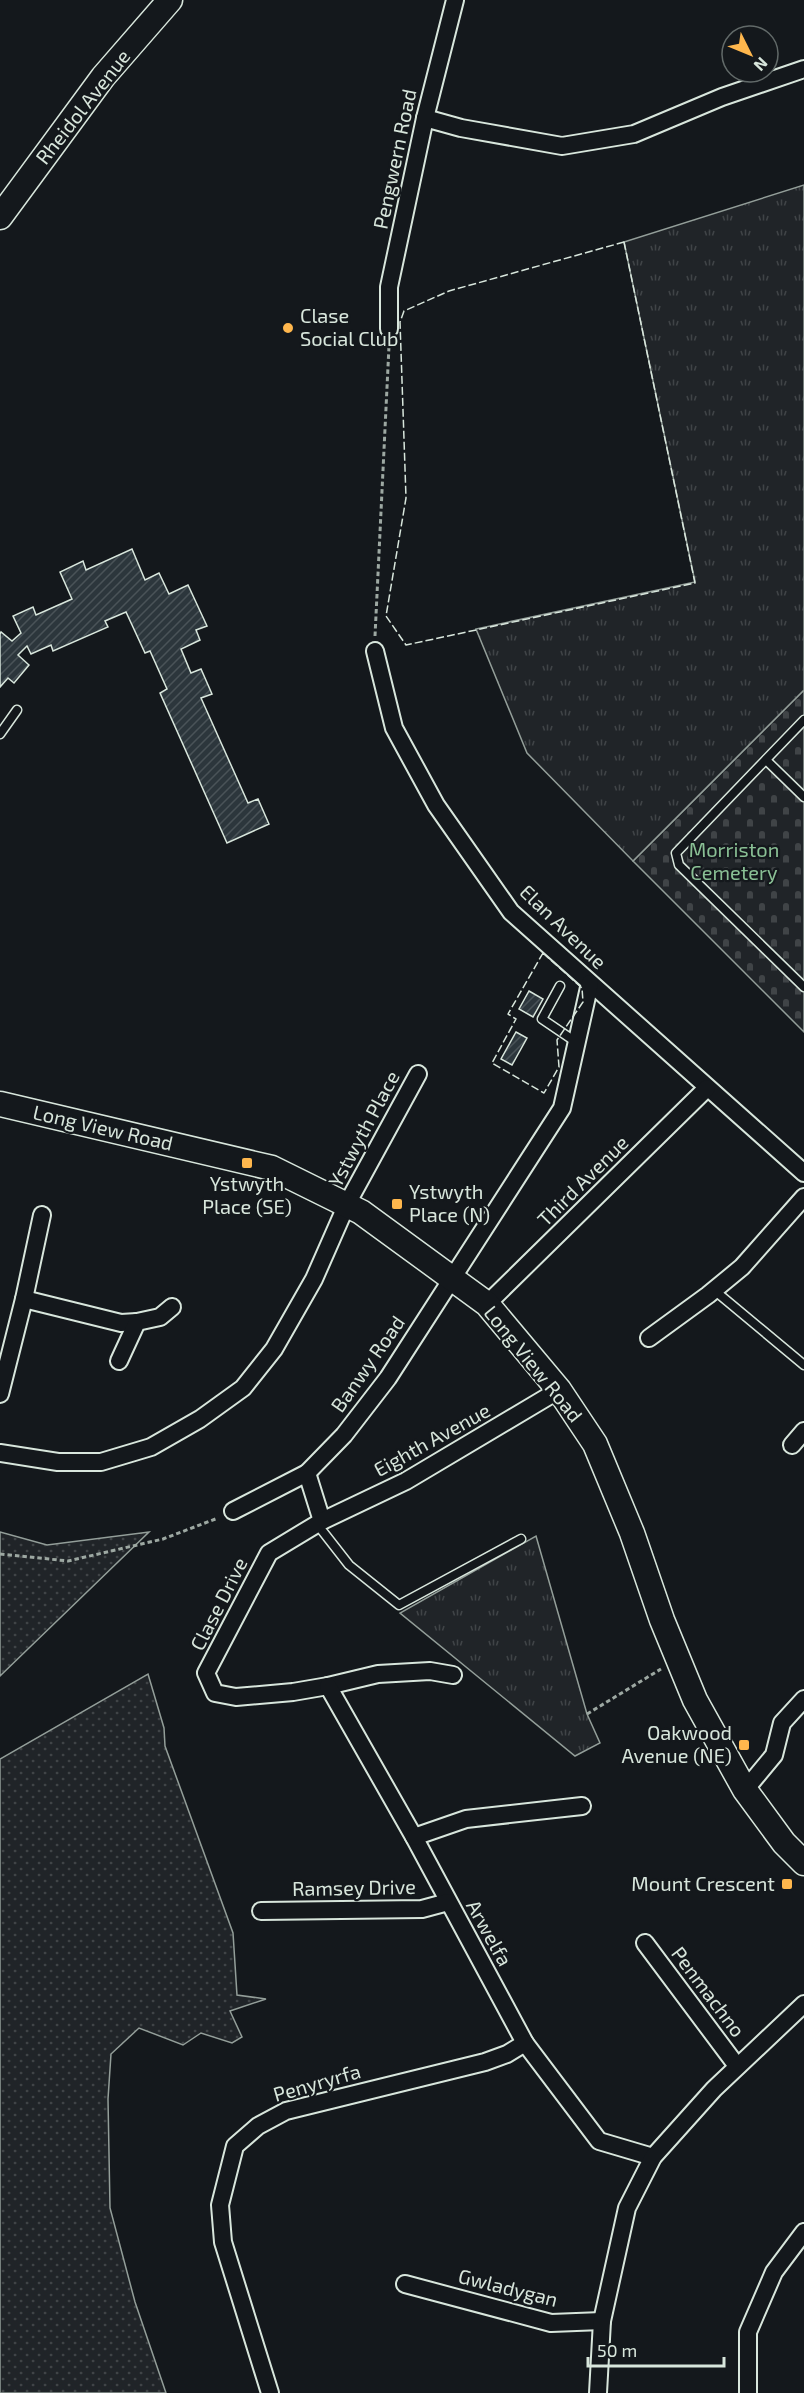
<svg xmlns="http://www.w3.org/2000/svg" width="804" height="2393" viewBox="0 0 804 2393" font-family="'Exo 2',sans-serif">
	<defs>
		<pattern id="grass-dots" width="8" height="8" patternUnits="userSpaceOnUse" patternTransform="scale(1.5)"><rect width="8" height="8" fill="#202428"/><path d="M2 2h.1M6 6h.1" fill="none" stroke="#404447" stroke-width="1.8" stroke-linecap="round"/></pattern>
		<pattern id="cemetery-stones" width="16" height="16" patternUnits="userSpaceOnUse" patternTransform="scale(1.5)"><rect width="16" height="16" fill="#202428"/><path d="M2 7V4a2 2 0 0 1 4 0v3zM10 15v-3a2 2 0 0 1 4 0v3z" fill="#404447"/></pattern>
		<pattern id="park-tufts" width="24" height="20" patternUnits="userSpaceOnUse" patternTransform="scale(1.5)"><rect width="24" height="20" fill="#202428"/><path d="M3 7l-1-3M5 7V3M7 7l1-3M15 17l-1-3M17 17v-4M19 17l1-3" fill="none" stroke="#404447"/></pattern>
		<pattern id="building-hatch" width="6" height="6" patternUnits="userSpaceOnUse" patternTransform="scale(1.5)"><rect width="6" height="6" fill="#2c363c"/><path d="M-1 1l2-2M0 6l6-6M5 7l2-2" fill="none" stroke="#4a5358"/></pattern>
	</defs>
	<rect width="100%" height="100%" fill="#14181c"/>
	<g fill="url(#grass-dots)" stroke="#939e99" stroke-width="1.5">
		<path d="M0,1532L47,1545L149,1532L0,1676Z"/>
		<path d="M148,1674L164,1728L165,1746L233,1933L237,1995L266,1999L230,2011L242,2037L232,2043L201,2033L183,2045L139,2028L111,2054L108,2099L110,2208L135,2302L166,2393H0V1759Z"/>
	</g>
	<path fill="url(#cemetery-stones)" stroke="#939e99" stroke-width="1.5" d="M804,690V1032L633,861Z"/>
	<g fill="url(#park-tufts)" stroke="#939e99" stroke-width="1.5">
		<path d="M804,185V690L633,861L527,753L476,629L695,582L624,242Z"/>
		<path d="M536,1536L587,1714L600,1743L575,1756L400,1613Z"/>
	</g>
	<g fill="url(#building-hatch)" stroke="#d8e6dc" stroke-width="1.5">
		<path d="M132,549L145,580L159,573L169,594L188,585L207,626L196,630L200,640L181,649L191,673L201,669L212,694L201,698L248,803L258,799L269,824L227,843L160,693L167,689L150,651L145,653L126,612L105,621L108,627L53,651L51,645L31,654L27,646L18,655L29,665L14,683L8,678L0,687V634L1,632L12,641L21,633L13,616L33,607L36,615L72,599L60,572L83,561L86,570Z"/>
		<path d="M529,991L543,999L533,1017L519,1009Z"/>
		<path d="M516,1032L527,1038L512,1065L501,1059Z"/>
	</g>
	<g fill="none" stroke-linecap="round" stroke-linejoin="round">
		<g stroke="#d8e6dc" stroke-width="11">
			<g id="lane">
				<path d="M804,720L676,853L679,865L804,987"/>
				<path d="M0,734L17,710"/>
				<path d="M766,760L804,797"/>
				<path d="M560,986L542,1019L576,1042"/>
				<path d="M714,1290L804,1365"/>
				<path d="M317,1524L349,1565L399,1605L521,1539"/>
			</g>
		</g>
		<g stroke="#d8e6dc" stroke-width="20">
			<g id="street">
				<path d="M425,118L461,128L562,146L634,134L722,97L804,69"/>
				<path d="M389,329V287L425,118L455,0"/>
				<path d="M375,651L394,728L436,805L511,912L804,1173"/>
				<path d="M24,1299L121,1323L137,1322"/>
				<path d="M487,1304L707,1088"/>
				<path d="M649,1338L708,1295L742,1267L804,1197"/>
				<path d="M119,1361L137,1322L160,1317L172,1307"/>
				<path d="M0,1394L24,1299L42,1215"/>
				<path d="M792,1445L804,1431"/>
				<path d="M0,1453L58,1462H101L151,1447L200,1419L243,1388L274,1349L314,1279L347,1204L418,1074"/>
				<path d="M307,1473L322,1521"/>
				<path d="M233,1511L307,1473L344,1435L388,1378L562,1108L590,983"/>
				<path d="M453,1675L430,1671L378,1674L328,1686L293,1692L236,1697L215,1693L206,1673L269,1553L322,1521L406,1481L559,1390"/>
				<path d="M328,1686L414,1837L525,2043L599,2141L653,2157"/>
				<path d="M745,1790L774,1755L782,1723L804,1699"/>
				<path d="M414,1837L466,1819L582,1806"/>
				<path d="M261,1911L422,1909L448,1902"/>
				<path d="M645,1943L737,2066"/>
				<path d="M405,2284L551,2323L602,2321"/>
				<path d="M270,2393L223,2242L220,2205L235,2146L258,2126L286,2111L485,2062L507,2054L525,2043"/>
				<path d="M598,2393L602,2321L627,2208L653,2157L714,2089L804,2004"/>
				<path d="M748,2393V2332L774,2272L804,2232"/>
			</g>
		</g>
		<g stroke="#d8e6dc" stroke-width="27">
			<g id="secondary">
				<path d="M0,217L103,77L170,0"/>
				<path d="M0,1104L272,1168L361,1212L487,1304L559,1390L595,1444L632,1533L662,1620L695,1700L745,1790L784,1843L804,1863"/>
			</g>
		</g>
		<g stroke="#9da8a2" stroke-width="3" stroke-dasharray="4.5 3" stroke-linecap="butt">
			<path d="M375,636L389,346"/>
			<path d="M0,1554L68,1561L163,1539L218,1518"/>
			<path d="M587,1714L661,1669"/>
		</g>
		<use href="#lane" stroke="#14181c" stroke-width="8"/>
		<use href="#street" stroke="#14181c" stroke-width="16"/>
		<use href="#secondary" stroke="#14181c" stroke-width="24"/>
		<g stroke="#d8e6dc" stroke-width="1.5" stroke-dasharray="8 3" stroke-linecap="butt">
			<path d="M624,242L695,583L406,645L386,616L406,498L400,322L404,311L449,291Z"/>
			<path d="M543,953L582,988L583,1002L557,1040L559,1067L544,1093L492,1063L516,1019L508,1014Z"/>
		</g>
	</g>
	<g fill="#ffb74d" stroke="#14181c" stroke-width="2">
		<circle cx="288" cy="328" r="6"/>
		<rect x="241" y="1157" width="12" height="12" rx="3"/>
		<rect x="391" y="1198" width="12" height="12" rx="3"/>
		<rect x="738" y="1739" width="12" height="12" rx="3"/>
		<rect x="781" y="1878" width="12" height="12" rx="3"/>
	</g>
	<g text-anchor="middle" stroke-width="4.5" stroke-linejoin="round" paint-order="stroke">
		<g font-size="20" fill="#d8e6dc" stroke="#14181c">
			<text transform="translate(83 107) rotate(-52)" y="7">Rheidol Avenue</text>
			<text transform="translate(395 159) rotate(-78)" y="7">Pengwern Road</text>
			<text transform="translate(563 927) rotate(44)" y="7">Elan Avenue</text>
			<text transform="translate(103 1128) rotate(13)" y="7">Long View Road</text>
			<text transform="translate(364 1129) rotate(-62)" y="7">Ystwyth Place</text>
			<text transform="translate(583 1181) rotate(-45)" y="7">Third Avenue</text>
			<text transform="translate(368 1364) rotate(-55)" y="7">Banwy Road</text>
			<text transform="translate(533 1364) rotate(51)" y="7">Long View Road</text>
			<text transform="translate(432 1440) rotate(-29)" y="7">Eighth Avenue</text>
			<text transform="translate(219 1604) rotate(-63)" y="7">Clase Drive</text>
			<text transform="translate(354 1888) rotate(-1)" y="7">Ramsey Drive</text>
			<text transform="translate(489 1933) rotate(61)" y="7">Arwelfa</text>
			<text transform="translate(708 1992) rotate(53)" y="7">Penmachno</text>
			<text transform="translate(317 2083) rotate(-16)" y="7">Penyryrfa</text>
			<text transform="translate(508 2288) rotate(14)" y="7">Gwladygan</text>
		</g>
		<g font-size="20" fill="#d8e6dc" stroke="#14181c" text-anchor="start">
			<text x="300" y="323">Clase<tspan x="300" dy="23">Social Club</tspan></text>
			<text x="247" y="1191" text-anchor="middle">Ystwyth<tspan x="247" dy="23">Place (SE)</tspan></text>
			<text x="409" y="1199">Ystwyth<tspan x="409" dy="23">Place (N)</tspan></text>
			<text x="732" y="1740" text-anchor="end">Oakwood<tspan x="732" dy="23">Avenue (NE)</tspan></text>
			<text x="775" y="1891" text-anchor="end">Mount Crescent</text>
		</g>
		<g font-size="20" fill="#8ac095" stroke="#14181c">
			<text x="734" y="857">Morriston<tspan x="734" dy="23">Cemetery</tspan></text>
		</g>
	</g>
	<g transform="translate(750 54) rotate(133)"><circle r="28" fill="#14181c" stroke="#626a69" stroke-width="1.5"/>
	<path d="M0-4.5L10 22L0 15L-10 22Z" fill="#ffb74d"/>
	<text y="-9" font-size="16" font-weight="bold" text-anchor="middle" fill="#d8e6dc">N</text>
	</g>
	<path d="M588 2357v9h136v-9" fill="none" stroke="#d8e6dc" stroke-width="3"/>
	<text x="597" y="2357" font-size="18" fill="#d8e6dc" stroke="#14181c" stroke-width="4.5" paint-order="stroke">50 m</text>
</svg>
